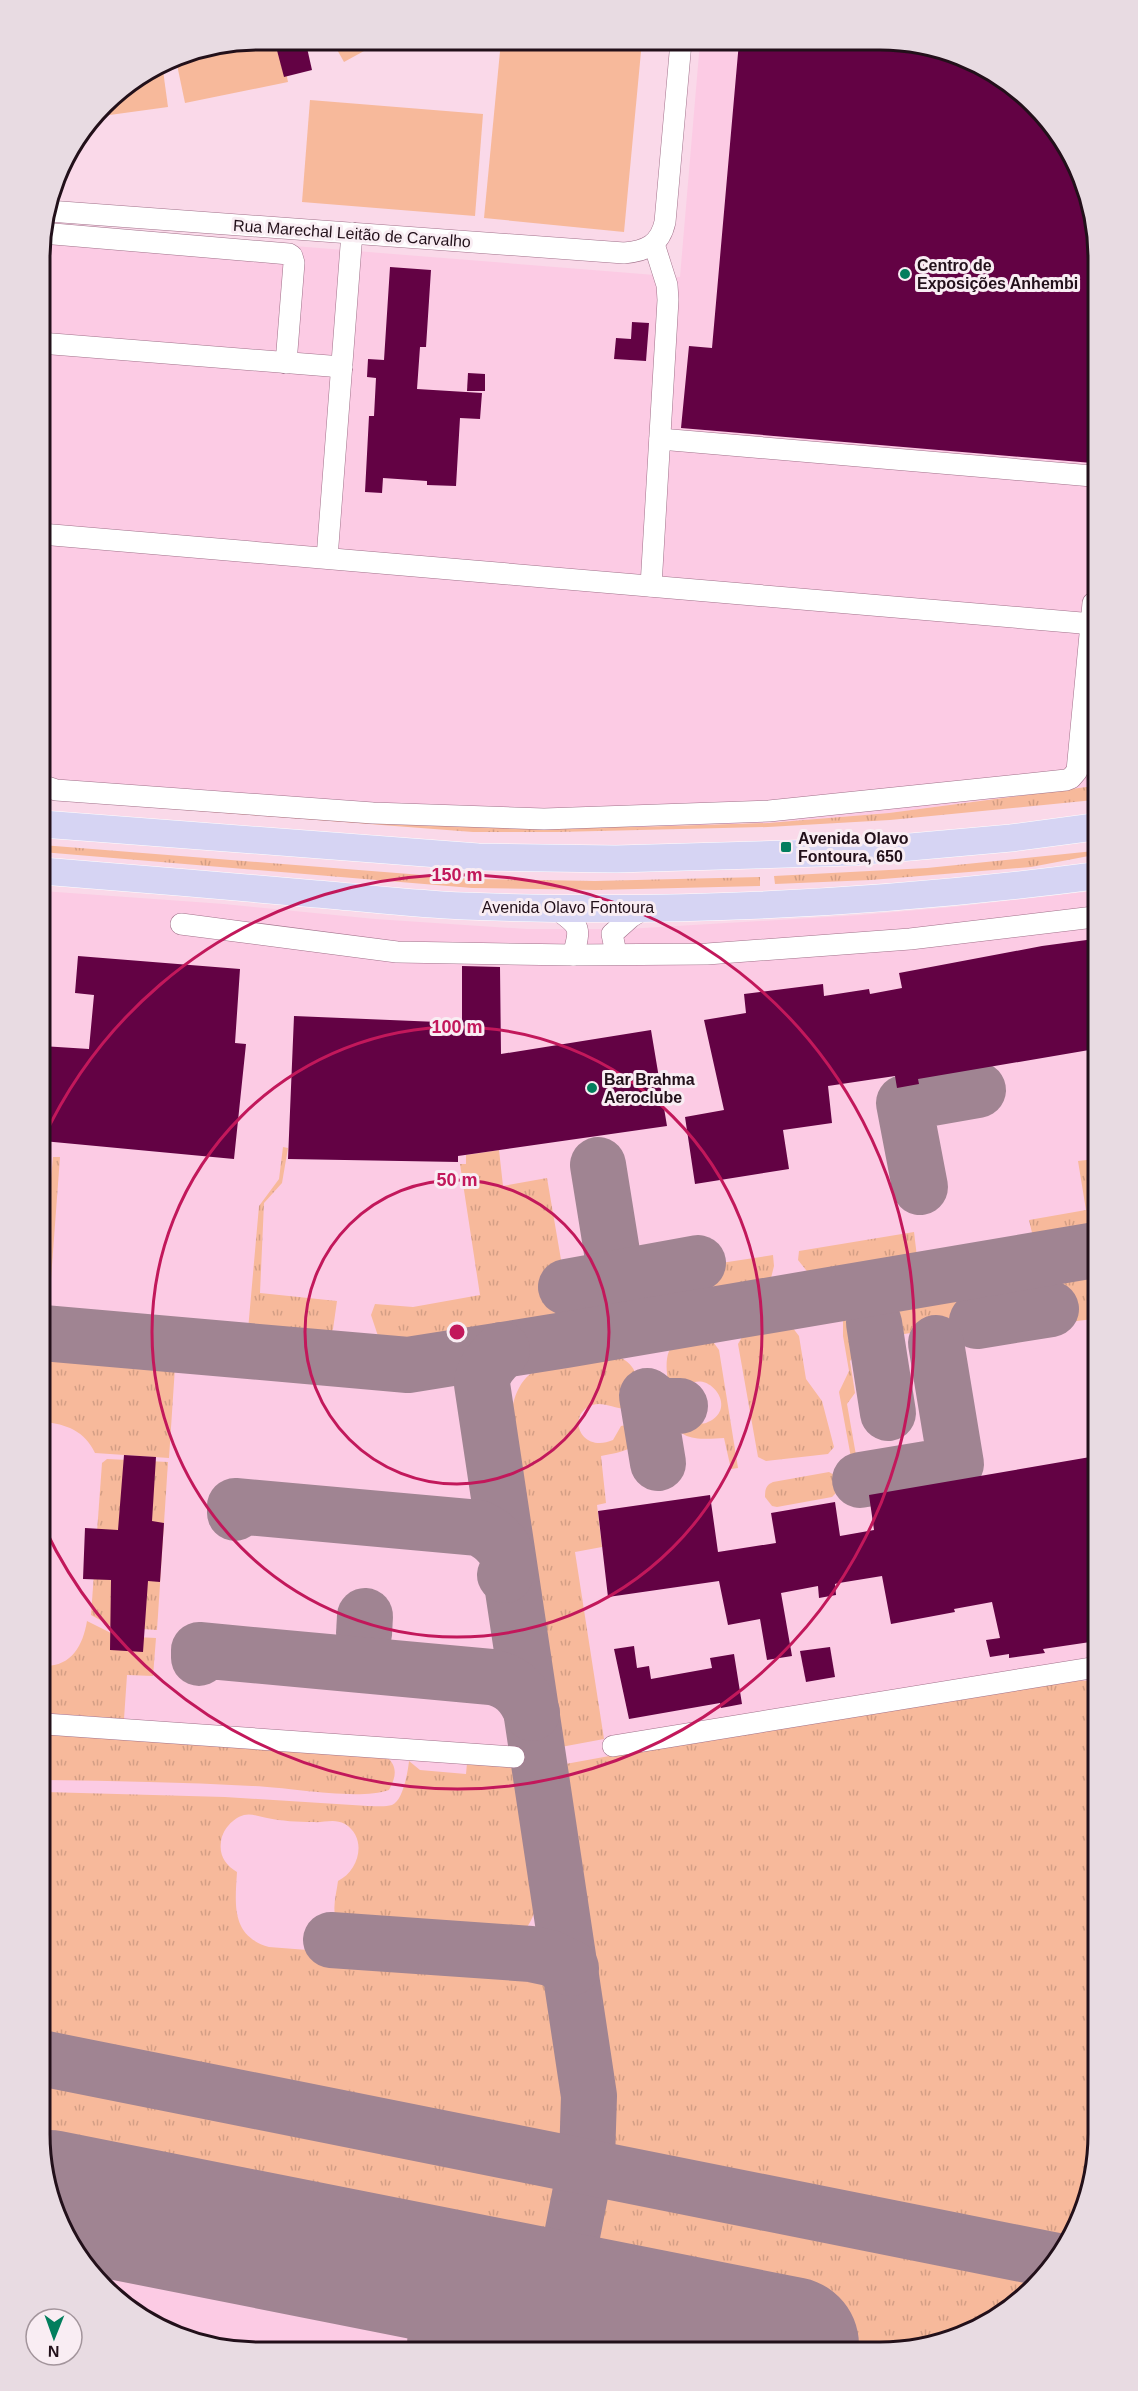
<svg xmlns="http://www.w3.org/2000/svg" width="1138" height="2391" viewBox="0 0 1138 2391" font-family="Helvetica,sans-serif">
	<defs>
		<pattern id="grass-tufts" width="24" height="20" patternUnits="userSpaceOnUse" patternTransform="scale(1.5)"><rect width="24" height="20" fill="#f7b99b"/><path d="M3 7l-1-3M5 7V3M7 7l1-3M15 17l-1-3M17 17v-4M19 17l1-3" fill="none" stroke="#d39e85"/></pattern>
	</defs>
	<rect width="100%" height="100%" fill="#fad9e9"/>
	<g fill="#fccbe4">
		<path d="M700,42L923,43L978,62L1025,93L1070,148L1091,200L1094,786L889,813L768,823L636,827H473L42,795L39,243L44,226L680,277Z"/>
		<path d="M42,891L224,904L375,919L527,929H627L861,915L953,907L1094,891L1099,2148L1083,2217L1054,2267L1002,2315L938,2344L215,2348L160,2329L113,2298L68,2243L47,2191Z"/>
	</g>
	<g fill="url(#grass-tufts)">
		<path d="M1094,786V800L890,820L768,827L557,832H473L42,799L41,795L473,827H636L768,823L889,813Z"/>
		<path d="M42,845L473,879L595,881L760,877V886L596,890L472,888L42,852Z"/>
		<path d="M1094,851V855L1031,867L871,880L775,884L774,876L927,868Z"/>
		<path d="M283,1147L288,1148L282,1183L264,1203L260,1293L337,1301L333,1329L329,1337L248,1330L259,1206L279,1179Z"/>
		<path d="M499,1150L503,1186L547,1178L571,1318L420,1344L380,1342L371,1315L375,1304L413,1307L480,1295L460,1164H466V1155Z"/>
		<path d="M53,1157H60L49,1306L43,1298V1263Z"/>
		<path d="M1095,1159V1227L1033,1237L1029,1220L1086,1210L1078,1161Z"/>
		<path d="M914,1232L917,1257L810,1275L798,1260L799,1251Z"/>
		<path d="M773,1255L774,1266L770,1282L707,1293L701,1266Z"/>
		<path d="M1095,1270L1096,1331L1093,1319L1069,1322L1056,1318C1046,1304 1046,1287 1060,1276Z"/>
		<path d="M962,1294C977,1303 984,1325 969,1338L926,1345L923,1331L892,1336L891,1319L898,1304Z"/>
		<path d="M847,1313C861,1327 866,1347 850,1361L855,1393L847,1404L863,1495L858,1496L839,1392L849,1371L843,1336V1316Z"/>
		<path d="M789,1323L799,1336L806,1379L822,1401L834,1447L828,1454L766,1461L758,1457L738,1344L746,1330Z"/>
		<path d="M706,1337L714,1343L719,1350L738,1468L731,1469L724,1438C707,1439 674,1443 674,1417L684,1415C690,1421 698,1425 706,1423C746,1408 697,1356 681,1397L671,1396C668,1382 660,1349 678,1342C686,1339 698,1338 706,1337Z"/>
		<path d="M611,1353C640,1365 635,1374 641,1402C624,1419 604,1396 588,1407C567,1420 583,1453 613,1440L621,1426L642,1422L645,1423C646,1449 621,1452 601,1456L606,1503L597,1505L602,1547L575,1552L604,1739L561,1747L511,1425C511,1401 518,1378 541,1367Z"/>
		<path d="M44,1355L175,1367L169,1458L95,1453C85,1431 66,1424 44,1422Z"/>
		<path d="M107,1459L168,1462L157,1630L113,1627L91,1615L102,1463Z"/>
		<path d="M829,1472L836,1476L838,1491L832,1497L777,1507L772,1506L765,1497C765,1489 766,1485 773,1482Z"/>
		<path d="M87,1621L117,1636L156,1638L153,1676L127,1675L124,1719L45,1713V1666C72,1666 83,1645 87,1621Z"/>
		<path d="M1097,1680L1099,2148L1083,2217L1063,2251L637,2166L620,2158L608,2138L604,2059L560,1765L752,1730L1056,1682Z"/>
		<path d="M45,1732L387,1757C398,1767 396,1777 389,1790C357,1801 288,1787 252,1786C183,1782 114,1781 45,1780Z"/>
		<path d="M409,1761L420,1770L466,1774L467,1763L520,1766L538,1898C535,1915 527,1936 508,1941L348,1930C327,1921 336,1898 338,1881C359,1871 368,1838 345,1824C334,1818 324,1823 313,1822C298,1822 281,1821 267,1818C259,1817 252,1813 244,1815C233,1818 222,1830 221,1842C219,1855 225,1865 237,1872C235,1905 231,1936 269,1947L525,1967L546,1974L553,1982L570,2110V2126L563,2140L541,2147L46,2048L45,1792L225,1797L368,1806C375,1806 386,1807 392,1805C403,1801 408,1771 409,1761Z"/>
		<path d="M46,2069L499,2160C514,2163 540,2165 551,2177C569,2196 551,2255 534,2272C530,2276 504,2280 496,2284L48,2195L47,2191Z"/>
		<path d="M623,2185L1050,2271L1002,2315L938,2344L791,2345L624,2312C609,2306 593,2296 589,2279C586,2267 599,2203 607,2194C611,2188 616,2187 623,2185Z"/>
	</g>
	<g fill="#f7b99b">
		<path d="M257,39H279L288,82L185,103L175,55Z"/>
		<path d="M331,39L384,40L344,62Z"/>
		<path d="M501,41H642L624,232L484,218Z"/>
		<path d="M162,63L168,107L95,117L113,93Z"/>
		<path d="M310,100L483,114L475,216L302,202Z"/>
	</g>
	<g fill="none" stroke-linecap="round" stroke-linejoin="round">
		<g stroke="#a08492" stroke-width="56">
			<path d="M598,1165L616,1277"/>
			<path d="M920,1187L904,1103L978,1090"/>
			<path d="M566,1287L698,1263"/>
			<path d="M977,1321L1051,1309"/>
			<path d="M874,1323L888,1413"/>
			<path d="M43,1333L408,1365L565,1340L1095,1250"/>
			<path d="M502,1350C492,1361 483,1369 482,1384L589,2096L587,2159L557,2312L542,2334L523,2346"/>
			<path d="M658,1463L647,1396L660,1406H680"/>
			<path d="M860,1480L956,1464L936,1343"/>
			<path d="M235,1513V1506L479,1528C497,1537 515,1554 505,1575"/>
			<path d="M364,1634L365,1616"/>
			<path d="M199,1658V1650L491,1677C512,1681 524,1693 532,1713"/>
			<path d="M331,1940L531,1954L550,1958L571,1968"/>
			<path d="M46,2059L1057,2261"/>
			<path d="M435,2343L463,2347"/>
		</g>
		<path stroke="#a08492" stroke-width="136" d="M49,2198L791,2345"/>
	</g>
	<g fill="#630244">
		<path d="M274,39H305L312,70L284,77Z"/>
		<path d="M739,42L923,43L978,62L1025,93L1070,148L1091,200L1092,463L681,428L689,346L712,348Z"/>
		<path d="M390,267L431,270L426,347H420L417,389L482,393L480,419L460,418L456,486L427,485V481L383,478L382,493L365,492L369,416H374L376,378L367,377L368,359L384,360Z"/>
		<path d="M632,322L649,323L646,361L614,359L616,338L631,339Z"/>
		<path d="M468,373L485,374V391H467Z"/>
		<path d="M1094,939L1095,1049L918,1079L919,1084L897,1088L895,1076L828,1086L832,1123L783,1130L789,1169L695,1184L685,1117L724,1110L704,1020L746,1013L744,994L823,984L824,996L869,989L870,994L902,988L899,973L1042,946Z"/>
		<path d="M78,956L240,969L235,1043L246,1044L234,1159L43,1141L42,1046L89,1049L94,995L75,993Z"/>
		<path d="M462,966L500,967L501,1054L651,1030L667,1126L458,1156V1162L288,1159L294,1016L462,1023Z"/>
		<path d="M124,1455L156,1457L152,1521L164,1523L160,1582L148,1581L143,1652L110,1650L111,1580L83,1579L85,1528L118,1530Z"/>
		<path d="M1096,1456L1097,1641L1043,1649L1045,1653L1009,1658V1654L990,1657L986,1640L1000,1638L992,1602L954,1609L955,1612L891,1624L882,1576L839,1583L835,1584L836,1595L819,1598L818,1586L781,1593L792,1656L767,1660L760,1619L728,1625L719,1581L608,1597L598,1511L710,1495L718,1552L776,1543L771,1513L835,1502L840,1536L874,1530L869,1495Z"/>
		<path d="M634,1646L637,1668L649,1666L651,1679L712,1668L710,1658L734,1654L742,1704L721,1708L720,1703L629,1719L614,1649Z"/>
		<path d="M830,1647L835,1677L806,1682L800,1651Z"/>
	</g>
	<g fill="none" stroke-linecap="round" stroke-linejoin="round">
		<g stroke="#a1718a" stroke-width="22">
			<g id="minor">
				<path d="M48,211L624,253C646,251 660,245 665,222L681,42"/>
				<path d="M42,233L289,254L292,256L294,263L286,363"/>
				<path d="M40,343L342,367"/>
				<path d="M660,439L1092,476"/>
				<path d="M41,534L1093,624"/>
				<path d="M327,558L352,233"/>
				<path d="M651,586L668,300L667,285L654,244"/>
				<path d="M41,785L56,790L373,813L544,819L769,811L1066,780L1071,778L1077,771L1093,603"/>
				<path d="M555,908C579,926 582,925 573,955"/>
				<path d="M181,924L397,952L573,955L707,954L910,939L1094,917"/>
				<path d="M616,953L612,934L631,917L647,907"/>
				<path d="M45,1724L514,1757"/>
				<path d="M613,1746L1097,1667"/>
			</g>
		</g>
		<g stroke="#fff" stroke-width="28">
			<g id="major">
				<path d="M42,824L478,857L616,859L854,852L1011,838L1094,827"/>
				<path d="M42,871C133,878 225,886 316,894C366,898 415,904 464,906C674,914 886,903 1094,876"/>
			</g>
		</g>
		<use href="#minor" stroke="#fff" stroke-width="21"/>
		<use href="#major" stroke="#d6d4f3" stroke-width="27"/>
	</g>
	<g fill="none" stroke="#c2185b" stroke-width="3">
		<circle cx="457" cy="1332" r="152"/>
		<circle cx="457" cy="1332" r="305"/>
		<path d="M43 1139A457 457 0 1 1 45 1529"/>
	</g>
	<g fill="#027e5d" stroke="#f9edf3" stroke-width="2">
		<circle cx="905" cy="274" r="6"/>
		<rect x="780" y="841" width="12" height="12" rx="3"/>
		<circle cx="592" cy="1088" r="6"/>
	</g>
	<g text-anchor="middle" stroke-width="6" stroke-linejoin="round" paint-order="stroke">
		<g font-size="16" fill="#22101a" stroke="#f9edf3">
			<text transform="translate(352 233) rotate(4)" y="6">Rua Marechal Leitão de Carvalho</text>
			<text x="568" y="913">Avenida Olavo Fontoura</text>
		</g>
		<g font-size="16" font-weight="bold" fill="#22101a" stroke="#f9edf3" text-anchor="start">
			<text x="917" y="271">Centro de<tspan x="917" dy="18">Exposições Anhembi</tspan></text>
			<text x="798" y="844">Avenida Olavo<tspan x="798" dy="18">Fontoura, 650</tspan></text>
			<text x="604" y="1085">Bar Brahma<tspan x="604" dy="18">Aeroclube</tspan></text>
		</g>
	</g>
	<path d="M0 0H1138V2391H0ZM258 50H880A208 208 0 0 1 1088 258V2134A208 208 0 0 1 880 2342H258A208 208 0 0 1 50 2134V258A208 208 0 0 1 258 50Z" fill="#e8dbe2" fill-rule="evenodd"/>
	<path fill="none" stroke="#22101a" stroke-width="3" d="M258 50H880A208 208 0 0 1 1088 258V2134A208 208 0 0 1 880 2342H258A208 208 0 0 1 50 2134V258A208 208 0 0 1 258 50Z"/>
	<circle cx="457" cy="1332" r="9" fill="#c2185b" stroke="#f9edf3" stroke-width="3"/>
	<g font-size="18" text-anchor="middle" font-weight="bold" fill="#c2185b" stroke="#f9edf3" stroke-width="6" stroke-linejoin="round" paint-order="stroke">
		<text x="457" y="881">150 m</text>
		<text x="457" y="1033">100 m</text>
		<text x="457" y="1186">50 m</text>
	</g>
	<g transform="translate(54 2337) rotate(181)"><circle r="28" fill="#f9edf3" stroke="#a3959c" stroke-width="1.5"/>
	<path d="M0-4.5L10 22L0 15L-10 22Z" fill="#027e5d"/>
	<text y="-9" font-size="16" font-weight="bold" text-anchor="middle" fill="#22101a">N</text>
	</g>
</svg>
